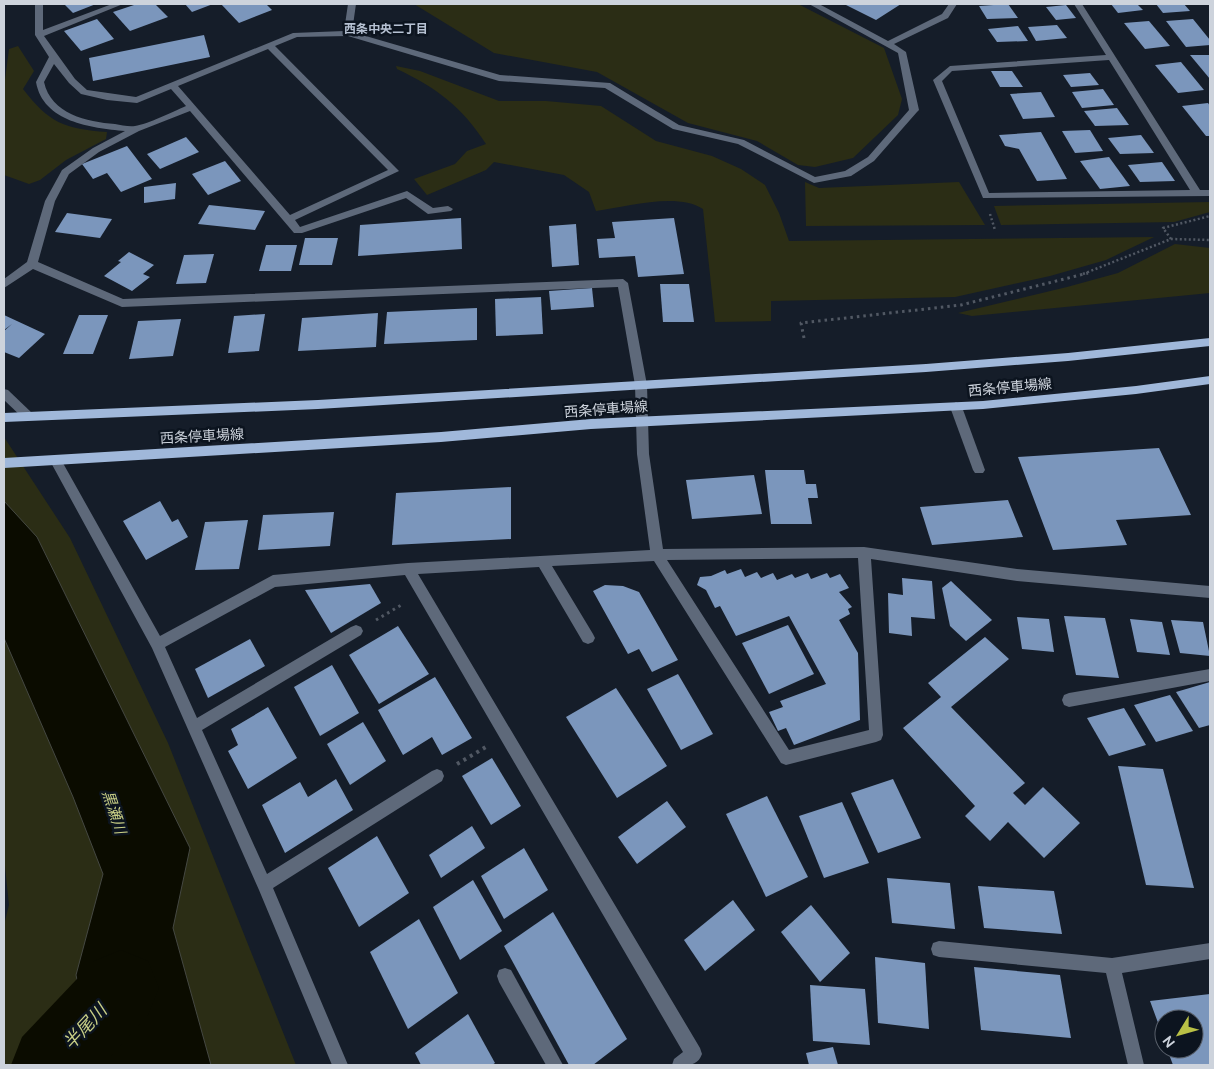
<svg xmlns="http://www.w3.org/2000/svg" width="1214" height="1069" viewBox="0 0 1214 1069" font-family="Ubuntu,'Noto Sans JP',sans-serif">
	<rect width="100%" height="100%" fill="#151d29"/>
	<g fill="#2b2d15">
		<path d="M414,4H798L884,48L902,99L898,115L853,158L815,167L798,165L757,141L688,123L597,72L494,53Z"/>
		<path d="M18,46L34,71L23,89C49,123 65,129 107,132L106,139L66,160L40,180L29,184L4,175V87L9,49Z"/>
		<path d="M396,66L420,71L499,101H546L601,106L656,141L712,156L741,169L765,185L779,213L789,241L1154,237L1106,260L1050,276L955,297L771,301V321L715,322L703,209C677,192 626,207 596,211L589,192L564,175L494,162L486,170L427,195L414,179L455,164L467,151L486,144C462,107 437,88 397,69Z"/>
		<path d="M805,182L819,188L959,182L985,225L806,226Z"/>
		<path d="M1210,202V212L1174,222L1001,225L994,206Z"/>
		<path d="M1175,244L1210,248V293L972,316L958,313L1067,287L1118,273Z"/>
		<path d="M4,437L70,538L168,743L296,1065H4V925L9,905L4,857Z"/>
	</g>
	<path fill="#0b0c00" stroke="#454842" d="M4,501L37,537L190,848L173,928L211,1065H96L76,975L103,874L73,797L4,638Z"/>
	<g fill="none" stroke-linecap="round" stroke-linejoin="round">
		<path fill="#0b0c00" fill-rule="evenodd" d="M121,950L148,961L159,988L148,1015L103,1065H11L22,1037L94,961Z"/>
	</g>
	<g fill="#7b96bc">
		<path d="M64,4H96L73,13Z"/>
		<path d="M137,4H155L168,17L130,31L113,12Z"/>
		<path d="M185,4H213L192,12Z"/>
		<path d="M221,4H266L272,10L239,23Z"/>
		<path d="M844,4H901L876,20Z"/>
		<path d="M1008,4L1018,18L987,19L979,6Z"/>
		<path d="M1111,4H1137L1143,10L1118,13Z"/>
		<path d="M1156,4H1184L1190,11L1163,13Z"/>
		<path d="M1066,5L1076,18L1056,20L1046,7Z"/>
		<path d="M97,19L114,39L81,51L64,31Z"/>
		<path d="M1193,19L1210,40V45L1186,47L1166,21Z"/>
		<path d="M1149,21L1170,46L1145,49L1124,23Z"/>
		<path d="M1057,25L1067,38L1036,41L1028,27Z"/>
		<path d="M1018,26L1028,41L997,42L988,29Z"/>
		<path d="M204,35L210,57L93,81L89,58Z"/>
		<path d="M1190,55H1210V79Z"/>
		<path d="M1181,62L1204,90L1178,93L1155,65Z"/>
		<path d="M991,71H1012L1023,87H1000Z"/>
		<path d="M1090,73L1099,85L1071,87L1063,75Z"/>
		<path d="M1103,89L1114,105L1082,108L1072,92Z"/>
		<path d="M1041,92L1055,117L1023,119L1010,94Z"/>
		<path d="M1208,103L1210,106V136H1206L1182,106Z"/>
		<path d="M1117,108L1129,125L1095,126L1084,111Z"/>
		<path d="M1090,130L1103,151L1075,153L1062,131Z"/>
		<path d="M1041,132L1067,179L1037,181L1019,149L1005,146L999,135Z"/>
		<path d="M1141,135L1154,153L1120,154L1108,138Z"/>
		<path d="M186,137L199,152L160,169L147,154Z"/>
		<path d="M127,146L152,179L121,192L107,173L93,179L82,164Z"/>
		<path d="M1109,157L1130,186L1100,189L1080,161Z"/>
		<path d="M225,161L241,181L208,195L192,174Z"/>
		<path d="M1162,162L1175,181L1140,182L1128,165Z"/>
		<path d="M176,183L175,199L144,203V187Z"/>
		<path d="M209,205L265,211L255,230L198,224Z"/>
		<path d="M67,213L112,219L100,238L55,232Z"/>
		<path d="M461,218L462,249L358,256L360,225Z"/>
		<path d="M674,218L684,274L638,277L635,256L599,258L597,239L615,238L612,222Z"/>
		<path d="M576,224L579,265L552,267L549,226Z"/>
		<path d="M305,238H338L332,265H299Z"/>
		<path d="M266,245H297L291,271H259Z"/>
		<path d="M129,252L154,265L143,274L150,277L132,291L104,276L121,262L118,261Z"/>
		<path d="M214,254L206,283L176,284L184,255Z"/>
		<path d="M660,284H689L694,322H663Z"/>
		<path d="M592,288L594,307L551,310L549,291Z"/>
		<path d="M541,297L543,334L496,336L495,299Z"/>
		<path d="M477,308V340L384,344L387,312Z"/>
		<path d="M378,313L376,347L298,351L302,318Z"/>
		<path d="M265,314L259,351L228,353L234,316Z"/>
		<path d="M4,315L45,334L19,358L4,352V331L12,324L4,330Z"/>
		<path d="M79,315H108L93,354H63Z"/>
		<path d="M181,319L173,356L129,359L138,321Z"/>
		<path d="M1159,448L1191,515L1116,520L1127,545L1053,550L1018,457Z"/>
		<path d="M765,470H804L806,484H816L818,498H808L812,524H771Z"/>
		<path d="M754,475L762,514L692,519L686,480Z"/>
		<path d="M511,487V539L392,545L396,493Z"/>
		<path d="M1008,500L1023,537L932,545L920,507Z"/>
		<path d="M160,501L172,522L178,519L188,537L146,560L123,521Z"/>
		<path d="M334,512L330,546L258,550L263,515Z"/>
		<path d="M248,520L239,569L195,570L205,522Z"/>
		<path d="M741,569L745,577L757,572L761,578L773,573L777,580L792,574L795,578L808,573L811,579L827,573L830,578L840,574L849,588L839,592L852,607L848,609L850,614L839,620L858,653L860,720L794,745L786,728L778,731L769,712L783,707L780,701L826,684L789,616L736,636L720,606L715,608L706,590L697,585L700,577L711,576L725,570L727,574Z"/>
		<path d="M902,578L932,581L935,619L911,617L912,636L889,633L888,593L903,595Z"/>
		<path d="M951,581L992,620L966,641L950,626L942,588Z"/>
		<path d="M370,584L381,603L331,633L305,590Z"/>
		<path d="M605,585L623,586L639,592L678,660L652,672L639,649L628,654L593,591Z"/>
		<path d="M1064,616L1105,618L1119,678L1076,675Z"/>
		<path d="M1017,617L1049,619L1054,652L1022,649Z"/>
		<path d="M1130,619L1162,622L1170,655L1137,652Z"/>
		<path d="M1171,620L1203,622L1210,656L1180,653Z"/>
		<path d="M788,625L814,674L769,694L742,643Z"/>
		<path d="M398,626L429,674L379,704L349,655Z"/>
		<path d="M985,637L1009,659L951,707L1025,783L1013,793L1025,805L1043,787L1080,823L1044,858L1008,822L990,841L965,816L975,806L903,728L941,697L928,683Z"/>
		<path d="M250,639L265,666L208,698L195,669Z"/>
		<path d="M332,665L359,713L320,736L294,687Z"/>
		<path d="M678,674L713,734L681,750L647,689Z"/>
		<path d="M435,677L472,738L442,755L432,737L403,755L378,710Z"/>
		<path d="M1210,682V725L1199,728L1176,692Z"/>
		<path d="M616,688L667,766L617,798L566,717Z"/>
		<path d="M1170,695L1193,731L1156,742L1134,705Z"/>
		<path d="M268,707L297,758L248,789L228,751L238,745L231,729Z"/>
		<path d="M1124,708L1146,745L1109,756L1087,718Z"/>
		<path d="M363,722L386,761L350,785L327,744Z"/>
		<path d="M492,758L521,806L491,825L462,776Z"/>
		<path d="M1118,766L1163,769L1194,888L1146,885Z"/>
		<path d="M336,779L353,810L285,853L262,805L300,782L308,797Z"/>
		<path d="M893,779L921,838L878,853L851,793Z"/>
		<path d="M767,796L808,877L766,897L726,814Z"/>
		<path d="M667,801L686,827L637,864L618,837Z"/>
		<path d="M842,802L869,863L824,878L799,816Z"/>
		<path d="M472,826L485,848L441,878L429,855Z"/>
		<path d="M377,836L409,893L359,927L328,868Z"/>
		<path d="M524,848L548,890L504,919L481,876Z"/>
		<path d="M887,878L950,883L955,929L892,923Z"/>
		<path d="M473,880L502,931L460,960L433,907Z"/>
		<path d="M978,886L1054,891L1062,934L984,928Z"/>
		<path d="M733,900L755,930L705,971L684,940Z"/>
		<path d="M811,905L850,953L820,982L781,932Z"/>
		<path d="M553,912L627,1039L593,1065H569L504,946Z"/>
		<path d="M419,919L458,993L408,1029L370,952Z"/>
		<path d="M875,957L925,963L929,1029L878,1023Z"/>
		<path d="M974,967L1060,975L1071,1038L981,1030Z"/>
		<path d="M810,985L865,989L870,1045L813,1041Z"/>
		<path d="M1210,994V1065H1173L1167,1049H1194V1019H1164V1039L1150,1001Z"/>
		<path d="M468,1014L495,1063L492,1065H421L415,1053Z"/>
		<path d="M833,1047L838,1065H809L806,1053Z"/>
	</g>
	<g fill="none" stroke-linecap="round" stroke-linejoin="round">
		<g stroke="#515863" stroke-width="2.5" stroke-dasharray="2 2.5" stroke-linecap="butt">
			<path d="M990,214L995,230"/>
			<path d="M1171,239L1163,228L1210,216"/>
			<path d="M1083,274L1171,239L1210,240"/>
		</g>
		<g stroke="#515863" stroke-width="3" stroke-dasharray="2.5 4" stroke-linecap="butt">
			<path d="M804,338L801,323L961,305L1088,273"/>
			<path d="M376,620L403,604"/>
		</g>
		<path stroke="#515863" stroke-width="4" stroke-dasharray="3 4.5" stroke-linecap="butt" d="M457,764L486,747"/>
		<g fill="#5e697a" fill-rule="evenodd">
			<path d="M35,4H43V30L112,4H123L44,36L75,79L87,90L136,97L293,33L344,31L348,4H356L352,32L500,75L610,83L679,125L744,140L815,177L845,171L868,157L909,110L898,53L809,4H819L888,41L942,14L949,4H957L948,18L894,44L906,52L919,110L917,112L874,161L851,176L814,183L738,144L673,129L605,88L499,81L348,36L297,37L275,46L399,171L295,220L300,227L407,191L433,208L448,206L453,209L451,211L428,214L406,198L302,233H294L190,111L139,131L99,152L69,174L55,201L38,262L123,299L623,279L628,283L647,385L649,454L663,549L864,547L1017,569L1210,586V598L1017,581L871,559L883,735L881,740L876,742L786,765L781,763L654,561L552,566L593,634L595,638L593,642L588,644L583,642L539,567L418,574L700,1048L702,1054C697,1068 685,1065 672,1065L674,1059L683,1052L405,575L275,587L165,647L197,718L351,627L356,625L361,627L363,631L361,635L202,730L267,874L432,771L437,769L442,771L444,776L442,781L273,888L348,1065H332L259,890L152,648L49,459L51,456H59L160,636L273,575L408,563L650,550L637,454L635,385L618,287L122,307L33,269L4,288V279L27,262L45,201L62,170L93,148L125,131C91,128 43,122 36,82L49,57L35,35ZM268,49L388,170L290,215L178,86ZM54,64L69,83L81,94L107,100L137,103L171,89L186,106C172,112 148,124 135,126C129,127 121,125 115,124C87,122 51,114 44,82ZM858,558L869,730L789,750L667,560Z"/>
			<path d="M1074,4H1082L1200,190H1210V196L983,198L933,80L950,66L1106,55ZM1109,60L1190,190L989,193L942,81L952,71Z"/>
			<path d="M4,389L8,390L32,413L34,416L32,419H24L4,400Z"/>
			<path d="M956,402L962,407L985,470L983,473H975L973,470L950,407Z"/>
			<path d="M1210,669V681L1069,707L1064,705L1062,700L1064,695L1069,693Z"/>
			<path d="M939,941L1112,958L1210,943V959L1122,973L1144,1065H1128L1106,973L939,957L933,955L931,949L933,943Z"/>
			<path d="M505,968L511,970L563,1065H546L499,982L497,976L499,970Z"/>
		</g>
		<g fill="#a0b8da" fill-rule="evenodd">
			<path d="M1210,338V346L1068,361L926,372L318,409L4,422V413L318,400L926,364L1068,353Z"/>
			<path d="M1210,376V384L1136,394L983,409L591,429L441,442L4,468V458L441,432L591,419L983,401L1136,386Z"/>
		</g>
	</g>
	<g text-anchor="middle" stroke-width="5" stroke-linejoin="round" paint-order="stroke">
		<g font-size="12" font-weight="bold" fill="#b6c1d2" stroke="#0c141f">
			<text x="386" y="33">西条中央二丁目</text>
		</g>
		<g font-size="14" fill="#cdd3dc" stroke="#0c141f">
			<text transform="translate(1010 387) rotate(-5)" y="5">西条停車場線</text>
			<text transform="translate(606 409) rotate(-4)" y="5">西条停車場線</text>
			<text transform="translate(202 436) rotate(-3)" y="5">西条停車場線</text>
		</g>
		<g font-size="15" font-style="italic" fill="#c9cf86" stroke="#0c141f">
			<text transform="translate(114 812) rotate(72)" y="5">黒瀬川</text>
		</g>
		<g font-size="18" font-style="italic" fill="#c9cf86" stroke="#0c141f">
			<text transform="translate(85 1027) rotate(-47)" y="6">半尾川</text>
		</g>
	</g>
	<rect width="1214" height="1069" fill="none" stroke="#cdd3dc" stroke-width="10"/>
	<g transform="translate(1179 1034) rotate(233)"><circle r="24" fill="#0c141f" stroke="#59606b"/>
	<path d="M0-4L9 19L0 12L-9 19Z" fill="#b9c046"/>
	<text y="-8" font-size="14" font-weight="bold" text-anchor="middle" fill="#cdd3dc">N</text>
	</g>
</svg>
